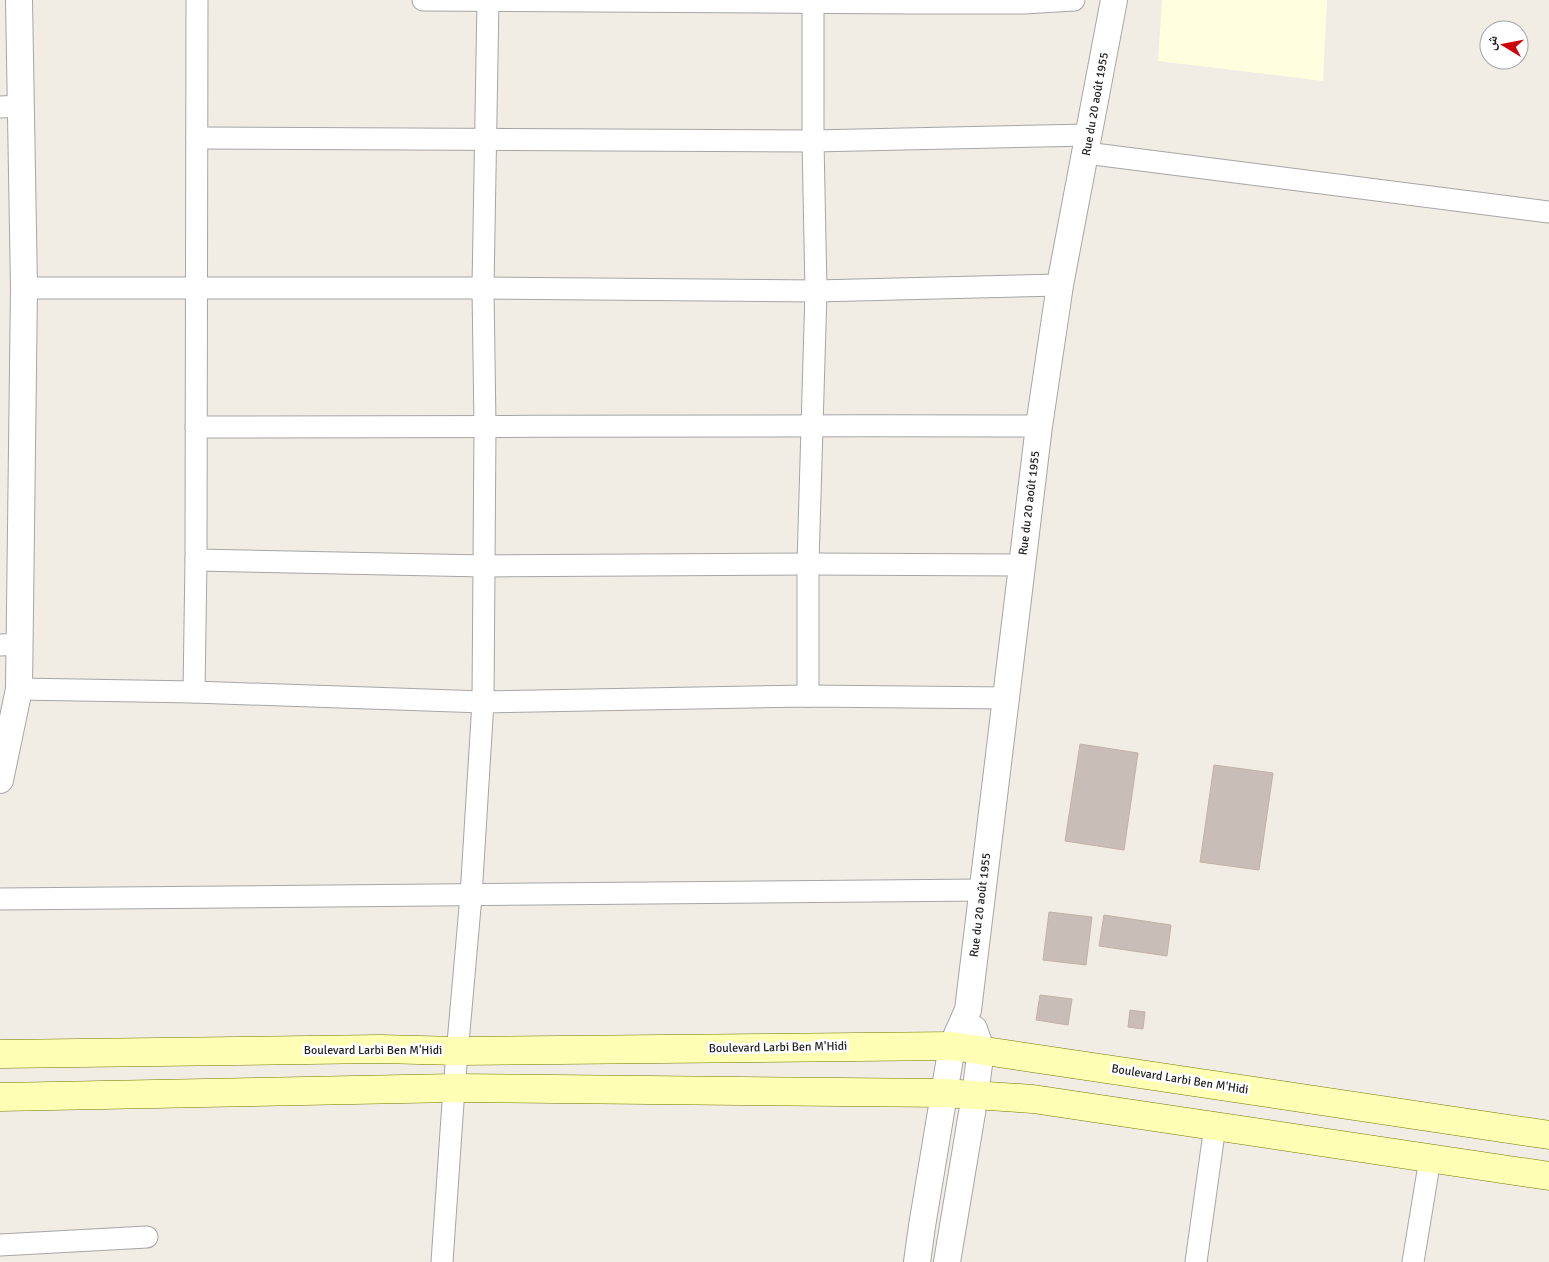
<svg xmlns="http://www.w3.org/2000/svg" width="1549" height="1262" viewBox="0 0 1549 1262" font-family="Signika,'Noto Naskh Arabic',sans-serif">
	<rect width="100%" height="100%" fill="#f1ece4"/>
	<path fill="#fffedf" d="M1162,0H1327L1323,81L1158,61Z"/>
	<g fill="#c9beb7" stroke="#c4b1a5">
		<path d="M1080,744L1138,753L1124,850L1065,841Z"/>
		<path d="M1214,765L1273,773L1259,870L1200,862Z"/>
		<path d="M1049,912L1092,917L1086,965L1043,960Z"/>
		<path d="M1104,915L1171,925L1167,956L1099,946Z"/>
		<path d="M1040,995L1072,999L1068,1025L1036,1020Z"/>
		<path d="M1130,1010L1145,1012L1143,1029L1128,1027Z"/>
	</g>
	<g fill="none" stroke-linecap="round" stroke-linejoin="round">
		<g stroke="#a6a6a6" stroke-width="23">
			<g id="minor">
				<path d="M423,0L909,3H1024L1074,0"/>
				<path d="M0,107L20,106"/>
				<path d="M197,138L813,141L1089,135"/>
				<path d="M1086,153L1549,212"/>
				<path d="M24,288H483L816,291L1060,285"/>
				<path d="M196,427C477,427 758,425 1039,426"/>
				<path d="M196,560L484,566L808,564L1021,565"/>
				<path d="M0,645L19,644"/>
				<path d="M19,689L194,692L483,702L808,696L1007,698"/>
				<path d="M194,692L196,560L197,0"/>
				<path d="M808,696V564L816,291L813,141V0"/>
				<path d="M0,899L982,890"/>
				<path d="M0,1245L147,1237"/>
				<path d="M442,1262L454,1088L471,896L483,702L485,427L483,288L488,0"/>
				<path d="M1196,1262L1215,1126"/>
				<path d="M1413,1262L1430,1159"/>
			</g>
		</g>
		<g stroke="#a6a6a6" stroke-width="28">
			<g id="tertiary">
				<path d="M0,780L19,689L24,288L19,0"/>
				<path d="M917,1262L922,1226L952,1046L968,1010L1039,426L1060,285L1114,0"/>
				<path d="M947,1262L975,1095L981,1049L974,1029"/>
			</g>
		</g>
		<g stroke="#747c00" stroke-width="29">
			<g id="secondary">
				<path d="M0,1054L380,1049L458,1051L952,1046L1549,1135"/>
				<path d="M0,1097L454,1088L944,1093L1033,1099L1549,1176"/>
			</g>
		</g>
		<use href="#minor" stroke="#fff" stroke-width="21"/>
		<use href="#tertiary" stroke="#fff" stroke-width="26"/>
		<use href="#secondary" stroke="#feffb4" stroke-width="28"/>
	</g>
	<g text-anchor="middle" stroke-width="5" stroke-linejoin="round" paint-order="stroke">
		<g font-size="12" fill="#1f1f1f" stroke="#fff">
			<text transform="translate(1095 104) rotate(-80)" y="4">Rue du 20 août 1955</text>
			<text transform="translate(1029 503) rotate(-83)" y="4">Rue du 20 août 1955</text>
			<text transform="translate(980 905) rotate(-83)" y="4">Rue du 20 août 1955</text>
			<text transform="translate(778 1047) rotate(-1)" y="4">Boulevard Larbi Ben M'Hidi</text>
			<text x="373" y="1054">Boulevard Larbi Ben M'Hidi</text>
			<text transform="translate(1180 1079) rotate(9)" y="4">Boulevard Larbi Ben M'Hidi</text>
		</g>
	</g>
	<g transform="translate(1504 45) rotate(280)"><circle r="24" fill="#ffffff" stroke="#a5a5a5"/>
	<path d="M0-4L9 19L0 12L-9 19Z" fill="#ce0008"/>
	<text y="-8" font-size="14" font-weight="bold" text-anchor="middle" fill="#1f1f1f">ش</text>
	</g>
</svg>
